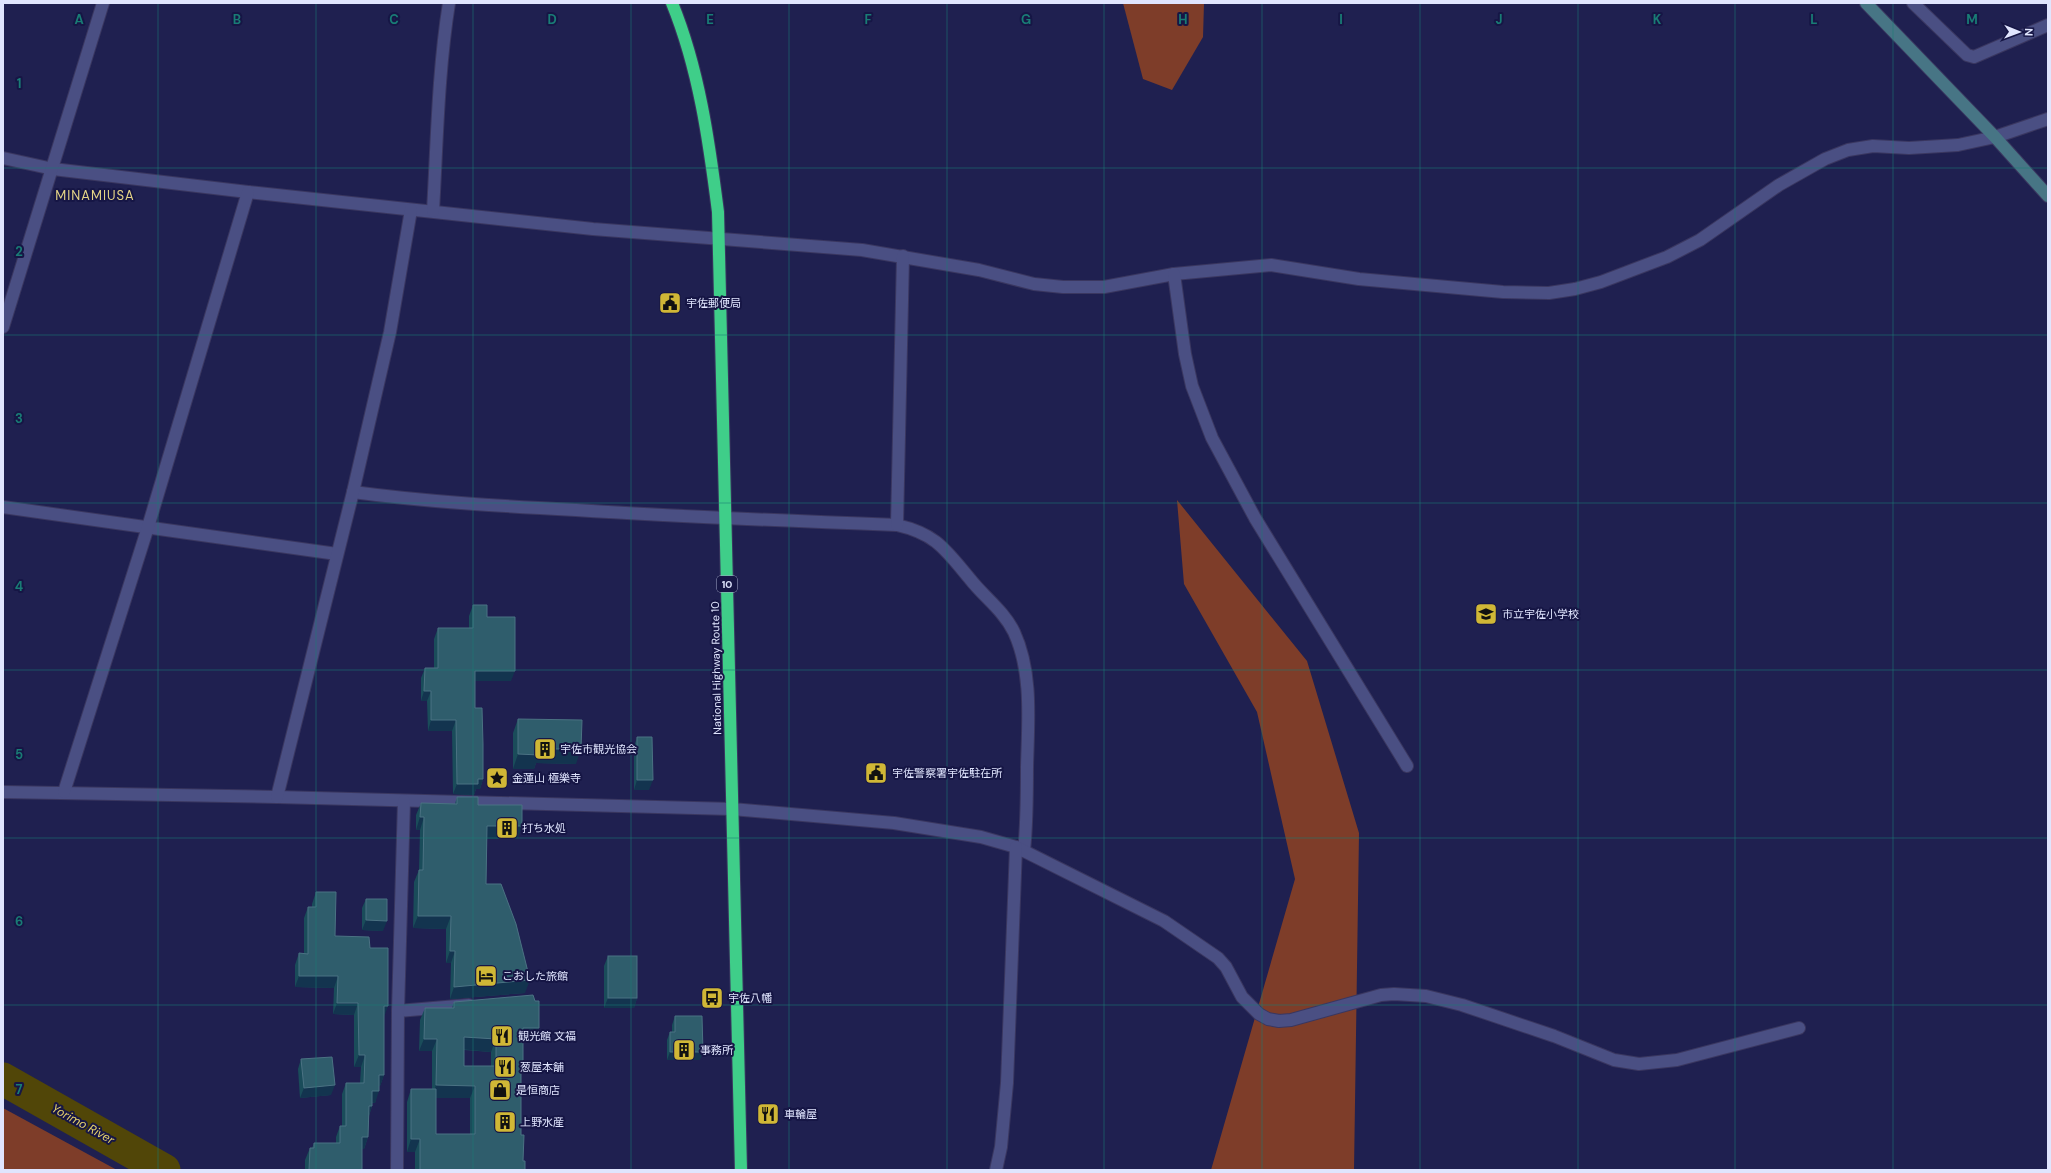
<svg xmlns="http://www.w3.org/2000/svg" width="2051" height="1173" viewBox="0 0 2051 1173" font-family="'DM Sans','Noto Sans JP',sans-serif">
	<rect width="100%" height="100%" fill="#1f2050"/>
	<g fill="#7e3d29">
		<path d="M1123,3H1204L1203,37L1172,90L1143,79Z"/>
		<path d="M1177,500L1307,661L1359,833L1354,1170H1211L1295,879L1257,712L1184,584Z"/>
		<path d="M3,1108L117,1170H3Z"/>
	</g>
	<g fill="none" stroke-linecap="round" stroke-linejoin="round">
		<path stroke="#514608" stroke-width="33" d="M3,1079L164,1170"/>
		<g stroke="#3a3760" stroke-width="14">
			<g id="street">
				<path d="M1913,3L1967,55L1974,57L2048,25"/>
				<path d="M3,158L53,169L248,192L593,229L862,250L979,270L1034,284L1063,287H1104L1174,274L1271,265L1359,279L1503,292L1549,293L1575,289L1601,282L1667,257L1700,240L1779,185L1825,159L1848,150L1873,146L1909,148L1958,145L1995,137L2048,119"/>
				<path d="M433,211C437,142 438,72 449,3"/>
				<path d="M1174,274L1185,354L1192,386L1212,438L1255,518L1407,766"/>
				<path d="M3,327L103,3"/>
				<path d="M353,492C427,502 501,506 576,510C683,517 790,521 897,525C936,534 945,549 970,579C984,597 1004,611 1014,632C1033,673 1028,723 1027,767C1027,795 1027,823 1024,851"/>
				<path d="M3,507L337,554"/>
				<path d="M897,525L903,256"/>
				<path d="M3,792L277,797L732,809L894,823L981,837L1016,847L1164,921L1218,958L1226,967L1242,997L1259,1014L1268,1019L1279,1021L1291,1020L1381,995L1394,994L1426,996L1462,1005L1554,1036L1614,1060L1639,1064L1677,1060L1799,1028"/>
				<path d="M64,792L148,527L248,192"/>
				<path d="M277,797L353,492L390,332L411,210"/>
				<path d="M398,1011L469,1005"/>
				<path d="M397,1170L398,1011L404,801"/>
				<path d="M996,1170L1001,1147L1007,1083L1016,847"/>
			</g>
		</g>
		<g stroke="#3a3760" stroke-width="14">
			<path id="secondary" d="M1866,3L1995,137L2048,196"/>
		</g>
		<g stroke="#3a3760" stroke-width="14">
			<path id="highway" d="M672,3C699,69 709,141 718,212L741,1170"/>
		</g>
		<use href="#street" stroke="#4a4f83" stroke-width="12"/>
		<use href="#secondary" stroke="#477585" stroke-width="12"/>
		<use href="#highway" stroke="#3fce89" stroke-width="12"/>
	</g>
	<g fill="#1a4c5a" fill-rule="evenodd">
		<path d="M473,605L487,617L511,681H475V708L483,779L480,789H476L474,795L453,794L452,731H428L427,701H421V678L425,668H434V639L438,628H469V616Z"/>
		<path d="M518,719L576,764L536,763L534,769H513V733Z"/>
		<path d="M637,737L649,790H634V747Z"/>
		<path d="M457,797L478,805L518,838L487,839L486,884L525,993L450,999L451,963H446V929L413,928L414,882L419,870L420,830H416V815L421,803L455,804Z"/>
		<path d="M316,892L335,936L370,948L384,1017V1075L380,1086H379L375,1103H372V1106L369,1116L368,1137L364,1149H362V1170H305V1160L310,1148H312L314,1143H336V1137L340,1126H342V1094L346,1083H360L361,1067H354V1015L333,1014L334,988L295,987V965L299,953H304V918L308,907H312V904Z"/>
		<path d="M366,899L383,931L362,930V908Z"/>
		<path d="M608,956L637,998L634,1008H604V966Z"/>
		<path d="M454,1002L534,1041H523V1063L521,1068V1135L523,1161L525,1170H415V1152H407V1102L411,1089H432V1051H419L420,1020L425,1008H452ZM464,1050L491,1052V1066H464ZM436,1098H470V1134H436Z"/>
		<path d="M675,1016L700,1060H667V1040L670,1032H672V1025Z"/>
		<path d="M301,1059L331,1095L300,1098L298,1069Z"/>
	</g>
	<g fill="#13344f">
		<path d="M475,671H515L511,681H471Z"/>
		<path d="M424,691H431L427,701H421Z"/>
		<path d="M431,720H456L452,731H428Z"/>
		<path d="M540,749H581L576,764L536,763L534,769H513L518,754Z"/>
		<path d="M478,779H483L480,789H476L474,795L453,794L457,784Z"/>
		<path d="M637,780H653L649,790H634Z"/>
		<path d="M420,817H424L420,830H416Z"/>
		<path d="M487,826H522L518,838L483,839Z"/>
		<path d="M418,916H451L446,929L413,928Z"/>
		<path d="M366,920L387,921L383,931L362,930Z"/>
		<path d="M450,951H455L451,963H446Z"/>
		<path d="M299,976H338L334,988L295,987Z"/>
		<path d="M530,980L525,993L450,999L454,987Z"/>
		<path d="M608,998H637L634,1008H604Z"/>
		<path d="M337,1003H358L354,1015L333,1014Z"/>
		<path d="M384,1006H388L384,1017H379Z"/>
		<path d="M523,1028H539L534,1041H518Z"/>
		<path d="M464,1037L496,1039L491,1052L460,1049Z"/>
		<path d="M424,1039H437L432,1051H419Z"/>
		<path d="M670,1052H703L700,1060H667Z"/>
		<path d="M359,1055H365L361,1067H354Z"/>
		<path d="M379,1075H384L380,1086H375Z"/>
		<path d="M335,1085L331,1095L300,1098L304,1088Z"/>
		<path d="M436,1085L475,1086L470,1098H432Z"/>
		<path d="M372,1091H379L375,1103L368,1102Z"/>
		<path d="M369,1106H372L368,1118Z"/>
		<path d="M362,1137H368L364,1149H358Z"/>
		<path d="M411,1139H420L415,1152H407Z"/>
	</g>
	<g fill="#2f5d6c" stroke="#4b7283" fill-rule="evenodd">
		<path d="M473,605H487V617H515V671H475V708H482L483,744V779H478V784H457L456,720H431V691H424L425,668H438V628H473Z"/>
		<path d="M518,719L582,720L581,749H540L539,755L518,754Z"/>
		<path d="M637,737H652L653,780H637Z"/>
		<path d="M457,797H478V805H522V826H487L486,884H501L516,924L530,980L454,987L455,951H450L451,916H418L419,870H423L424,817H420L421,803L457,804Z"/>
		<path d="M316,892H336L335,936L369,937L370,948H388V1006H384V1075H379V1091H372V1106H369L368,1137H362V1170H309L310,1148H314V1143H340V1126H346V1083H364L365,1055H359L358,1003H337L338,976H299V953L308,954V907H316Z"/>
		<path d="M366,899H387V921L366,920Z"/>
		<rect x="608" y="956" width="29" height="42"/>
		<path d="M533,995L535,1001H539V1028H523V1063H521V1135H524L523,1161H525V1170H420V1139H411V1089H436V1134H475V1086L436,1085L437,1039H424L425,1008H454V1002ZM464,1037L496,1039V1066H464Z"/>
		<path d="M675,1016H702L703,1052H670V1032H675Z"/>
		<path d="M332,1057L335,1085L304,1088L301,1059Z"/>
	</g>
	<path fill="none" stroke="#197c75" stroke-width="1" stroke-opacity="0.55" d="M158,3V1170M316,3V1170M473,3V1170M631,3V1170M789,3V1170M947,3V1170M1104,3V1170M1262,3V1170M1420,3V1170M1578,3V1170M1735,3V1170M1893,3V1170M3,168H2048M3,335H2048M3,503H2048M3,670H2048M3,838H2048M3,1005H2048"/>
	<defs>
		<g id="civic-square" transform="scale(1.15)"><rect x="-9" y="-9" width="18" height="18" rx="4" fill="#d0b736" stroke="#161645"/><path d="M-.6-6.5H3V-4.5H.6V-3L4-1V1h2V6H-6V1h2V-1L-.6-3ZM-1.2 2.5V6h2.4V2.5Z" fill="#111"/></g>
		<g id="school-square" transform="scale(1.15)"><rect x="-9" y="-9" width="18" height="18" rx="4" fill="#d0b736" stroke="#161645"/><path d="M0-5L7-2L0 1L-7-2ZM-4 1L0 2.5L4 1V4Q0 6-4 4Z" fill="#111"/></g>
		<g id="building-square" transform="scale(1.15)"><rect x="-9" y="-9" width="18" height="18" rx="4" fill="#d0b736" stroke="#161645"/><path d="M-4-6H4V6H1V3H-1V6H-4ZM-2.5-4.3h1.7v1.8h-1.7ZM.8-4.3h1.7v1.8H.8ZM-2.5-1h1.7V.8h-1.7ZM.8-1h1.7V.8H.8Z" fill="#111"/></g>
		<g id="sight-square" transform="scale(1.15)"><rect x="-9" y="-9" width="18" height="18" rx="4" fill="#d0b736" stroke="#161645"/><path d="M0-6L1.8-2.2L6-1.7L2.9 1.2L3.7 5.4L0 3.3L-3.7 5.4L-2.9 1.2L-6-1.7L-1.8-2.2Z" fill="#111"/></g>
		<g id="hotel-square" transform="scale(1.15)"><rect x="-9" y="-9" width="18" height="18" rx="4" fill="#d0b736" stroke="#161645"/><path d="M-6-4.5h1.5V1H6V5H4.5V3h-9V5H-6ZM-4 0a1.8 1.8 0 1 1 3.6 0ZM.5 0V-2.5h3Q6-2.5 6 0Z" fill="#111"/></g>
		<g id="bus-square" transform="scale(1.15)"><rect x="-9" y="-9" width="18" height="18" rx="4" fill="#d0b736" stroke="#161645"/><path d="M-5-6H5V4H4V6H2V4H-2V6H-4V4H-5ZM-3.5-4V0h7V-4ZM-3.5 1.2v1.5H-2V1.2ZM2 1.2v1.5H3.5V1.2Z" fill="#111"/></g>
		<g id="restaurant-square" transform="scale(1.15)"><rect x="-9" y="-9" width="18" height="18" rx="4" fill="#d0b736" stroke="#161645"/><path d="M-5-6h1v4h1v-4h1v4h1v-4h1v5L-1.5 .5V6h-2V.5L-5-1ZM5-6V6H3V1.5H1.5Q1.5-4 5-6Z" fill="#111"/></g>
		<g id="shop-square" transform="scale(1.15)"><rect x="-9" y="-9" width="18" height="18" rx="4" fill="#d0b736" stroke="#161645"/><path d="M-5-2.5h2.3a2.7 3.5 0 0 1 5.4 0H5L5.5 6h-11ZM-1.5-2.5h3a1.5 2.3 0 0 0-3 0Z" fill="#111"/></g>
	</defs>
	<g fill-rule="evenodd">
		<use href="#civic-square" x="670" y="303"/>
		<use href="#school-square" x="1486" y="614"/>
		<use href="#building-square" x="545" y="749"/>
		<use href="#civic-square" x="876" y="773"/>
		<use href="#sight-square" x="497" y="778"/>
		<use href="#building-square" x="507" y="828"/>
		<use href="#hotel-square" x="486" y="976"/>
		<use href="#bus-square" x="712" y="998"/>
		<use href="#restaurant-square" x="502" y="1036"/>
		<use href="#building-square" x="684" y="1050"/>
		<use href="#restaurant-square" x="505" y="1067"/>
		<use href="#shop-square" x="500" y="1090"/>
		<use href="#restaurant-square" x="768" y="1114"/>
		<use href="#building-square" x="505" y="1122"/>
	</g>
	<g text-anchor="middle" stroke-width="4" stroke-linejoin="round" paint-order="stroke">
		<rect fill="#161645" stroke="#a3a7c6" stroke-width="1" x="717" y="576" width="20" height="16" rx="3"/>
		<g font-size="10" font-weight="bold" fill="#e0e5fe">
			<text x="727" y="588">10</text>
		</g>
		<g font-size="11" fill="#e0e5fe" stroke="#161645" text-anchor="start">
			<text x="686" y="307">宇佐郵便局</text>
			<text x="1502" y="618">市立宇佐小学校</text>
			<text x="560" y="753">宇佐市観光協会</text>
			<text x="892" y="777">宇佐警察署宇佐駐在所</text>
			<text x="512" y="782">金蓮山 極樂寺</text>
			<text x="522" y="832">打ち水処</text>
			<text x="502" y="980">こおした旅館</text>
			<text x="728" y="1002">宇佐八幡</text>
			<text x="518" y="1040">観光館 文福</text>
			<text x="700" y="1054">事務所</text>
			<text x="520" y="1071">葱屋本舗</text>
			<text x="516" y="1094">是恒商店</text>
			<text x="784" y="1118">車輪屋</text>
			<text x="520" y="1126">上野水産</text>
		</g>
		<g font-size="11" fill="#e0e5fe" stroke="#161645">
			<text transform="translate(716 668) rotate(-91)" y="4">National Highway Route 10</text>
		</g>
		<g font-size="12" font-style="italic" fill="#e8d36c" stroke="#161645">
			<text transform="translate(83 1124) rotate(29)" y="4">Yorimo River</text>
		</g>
		<g font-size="13" letter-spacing="1" fill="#e5d587" stroke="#161645">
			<text x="95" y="200">MINAMIUSA</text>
		</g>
	</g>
	<g font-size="13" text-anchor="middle" font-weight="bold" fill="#197c75" stroke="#161645" stroke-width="4" stroke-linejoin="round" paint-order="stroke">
		<text x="79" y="24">A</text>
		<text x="237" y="24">B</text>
		<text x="394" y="24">C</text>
		<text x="552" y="24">D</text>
		<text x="710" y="24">E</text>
		<text x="868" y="24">F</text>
		<text x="1026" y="24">G</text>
		<text x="1183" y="24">H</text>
		<text x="1341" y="24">I</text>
		<text x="1499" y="24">J</text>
		<text x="1657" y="24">K</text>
		<text x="1814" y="24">L</text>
		<text x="1972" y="24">M</text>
		<text x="19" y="88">1</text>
		<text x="19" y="256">2</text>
		<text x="19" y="423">3</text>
		<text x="19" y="591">4</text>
		<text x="19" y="759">5</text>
		<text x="19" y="926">6</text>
		<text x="19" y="1094">7</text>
	</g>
	<rect width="2051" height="1173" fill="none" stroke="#e0e5fe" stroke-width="8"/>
	<g transform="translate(2019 32) rotate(91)" stroke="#161645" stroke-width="3" paint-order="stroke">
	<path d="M0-3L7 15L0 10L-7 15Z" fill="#e0e5fe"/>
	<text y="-6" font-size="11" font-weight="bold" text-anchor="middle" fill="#e0e5fe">N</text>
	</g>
</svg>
